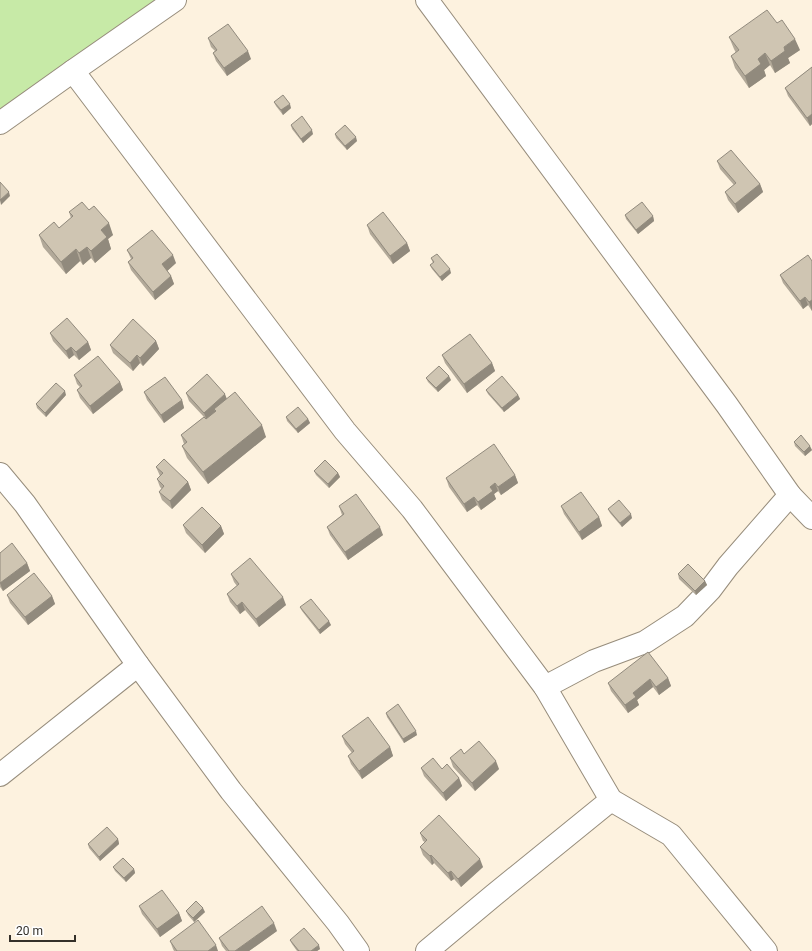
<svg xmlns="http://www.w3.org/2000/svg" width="812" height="951" viewBox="0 0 812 951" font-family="Roboto,sans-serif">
	<rect width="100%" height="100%" fill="#fdf2df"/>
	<path fill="#c7eaa7" d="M0,0H162L0,125Z"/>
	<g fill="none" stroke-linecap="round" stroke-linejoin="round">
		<g stroke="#978d7c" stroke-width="24">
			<g id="street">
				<path d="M427,0L727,405L790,495L812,518"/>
				<path d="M73,71L345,431L412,509L545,687L611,800L671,835L766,951"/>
				<path d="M0,123L73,71L175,0"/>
				<path d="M0,474L25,504L138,665L231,791L338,923L358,951"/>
				<path d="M545,687L594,661L645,642L685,616L710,590L728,566L790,495"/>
				<path d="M0,775L138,665"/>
				<path d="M427,951L494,895L611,800"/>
			</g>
		</g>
		<use href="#street" stroke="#fff" stroke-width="22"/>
	</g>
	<g fill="#b2a999">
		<path d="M729,37L800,50L788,58L790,63L775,73L770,65L764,70L766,76L749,88L735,68L731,56L736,53L734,49Z"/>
		<path d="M208,38L251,59L227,76L216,61L213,53L215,51L211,47Z"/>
		<path d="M812,67V124L810,126L788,96L785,88Z"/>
		<path d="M274,102L291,108L283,115L276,106Z"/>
		<path d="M291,125L313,134L303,143L292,129Z"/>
		<path d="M335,134L357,141L347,150L336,138Z"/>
		<path d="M717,161L760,184L763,192L738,213L728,200L725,192L734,185L720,169Z"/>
		<path d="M89,210L113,235L108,239L111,249L95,263L91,258L83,265L80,261L66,274L43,247L39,235L59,228L71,218L69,212Z"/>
		<path d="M625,215L653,216L654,221L638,234L626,219Z"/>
		<path d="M367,225L407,243L410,251L393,264L370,234Z"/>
		<path d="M127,250L176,263L167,271L171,276L174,284L155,300L131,270L128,262L131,259Z"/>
		<path d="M431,258L451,273L442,281L432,269L430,265L433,263Z"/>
		<path d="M812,261V311L808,305L803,309L783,283L780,275Z"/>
		<path d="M50,333L88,342L91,350L79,360L74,355L69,359L53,341Z"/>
		<path d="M156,341L159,349L143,366L140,363L133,371L113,353L110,345Z"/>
		<path d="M442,355L492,363L495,371L467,393L445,363Z"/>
		<path d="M74,375L120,382L123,390L93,414L80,398L77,390L80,387L77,384Z"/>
		<path d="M426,378L451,380L438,392L428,382Z"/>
		<path d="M486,390L518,395L520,399L504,412L488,394Z"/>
		<path d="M144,392L182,400L184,408L164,423L147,400Z"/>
		<path d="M186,393L227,399L266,437L208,484L187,458L182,446L184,444L181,435L204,417L189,401Z"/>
		<path d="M66,395L46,417L37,408L36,404Z"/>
		<path d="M286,417L308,419L310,423L298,433L287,421Z"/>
		<path d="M794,442L812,450L805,456L795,446Z"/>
		<path d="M156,467L188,482L191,490L172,509L162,500L159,492L162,489L160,487L157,479L160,476Z"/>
		<path d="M314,471L338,473L340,477L329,488L316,475Z"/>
		<path d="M515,475L518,483L501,495L498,491L494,494L496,499L481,510L477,505L467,512L449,487L446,478Z"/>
		<path d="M339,506L383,535L348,560L330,535L327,527L342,515Z"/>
		<path d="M561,506L599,517L602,526L582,540L564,514Z"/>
		<path d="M608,509L632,518L622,527L610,513Z"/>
		<path d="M183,525L221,526L224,534L205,553L186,533Z"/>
		<path d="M0,553L27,563L30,571L3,591L0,587Z"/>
		<path d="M231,574L286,605L259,627L245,610L240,614L230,602L227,594L237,586L234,582Z"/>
		<path d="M678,574L705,581L707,585L696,595L679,579Z"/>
		<path d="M7,595L52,596L55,604L28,625L10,603Z"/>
		<path d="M300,607L331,625L320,634L302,611Z"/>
		<path d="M668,678L671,686L659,695L653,687L637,700L639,705L628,713L611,691L608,683Z"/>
		<path d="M386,713L417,735L404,743L387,717Z"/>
		<path d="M342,736L390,747L393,756L362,779L351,764L348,756L352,753L345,744Z"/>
		<path d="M464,754L499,769L475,791L453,767L450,758Z"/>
		<path d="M421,768L442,769L459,778L462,786L446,801L424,776Z"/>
		<path d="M420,833L483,867L461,887L454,879L451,881L434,863L432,865L423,855L420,847L425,842L423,841Z"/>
		<path d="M118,839L119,844L100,861L89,848L88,844Z"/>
		<path d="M113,867L134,869L135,873L126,882L115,871Z"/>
		<path d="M139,906L179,913L182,921L160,937L142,914Z"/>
		<path d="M186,911L205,912L194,922L188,915Z"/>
		<path d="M277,931L249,951H226L222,946L219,938Z"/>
		<path d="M290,940L320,949L317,951H297L292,944Z"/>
		<path d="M170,941L218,951H174L173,949Z"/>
	</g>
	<g fill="#918a7d">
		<path d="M795,39L800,50L788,58L790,63L775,73L771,61L784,47Z"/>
		<path d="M248,51L251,59L227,76L224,68Z"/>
		<path d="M765,53L770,65L764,70L766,76L749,88L745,76L758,59Z"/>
		<path d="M290,104L291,108L283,115L281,110Z"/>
		<path d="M812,114V124L810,126L807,118Z"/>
		<path d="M312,130L313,134L303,143L301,139Z"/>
		<path d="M356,137L357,141L347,150L345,146Z"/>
		<path d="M760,184L763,192L738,213L735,204Z"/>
		<path d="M9,192L10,196L1,205L0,200Z"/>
		<path d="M653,216L654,221L638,234L636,230Z"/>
		<path d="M109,223L113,235L108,239L111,249L95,263L91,251L101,230Z"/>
		<path d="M407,243L410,251L393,264L390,256Z"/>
		<path d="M87,247L91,258L83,265L79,253Z"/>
		<path d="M76,249L80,261L66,274L61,262Z"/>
		<path d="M173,255L176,263L165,273L162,264Z"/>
		<path d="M450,269L451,273L442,281L440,277Z"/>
		<path d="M171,276L174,284L155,300L153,292Z"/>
		<path d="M805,297L808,305L803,309L800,301Z"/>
		<path d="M812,300V311L809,302Z"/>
		<path d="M156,341L159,349L143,366L140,358Z"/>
		<path d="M88,342L91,350L79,360L76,352Z"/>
		<path d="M71,347L74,355L69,359L66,351Z"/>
		<path d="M137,355L140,363L133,371L130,363Z"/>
		<path d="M492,363L495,371L467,393L464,384Z"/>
		<path d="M449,376L451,380L438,392L436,388Z"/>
		<path d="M120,382L123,390L93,414L90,406Z"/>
		<path d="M65,391L66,395L46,417L45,413Z"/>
		<path d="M225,394L228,402L214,409L216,413L207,421L204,413Z"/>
		<path d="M518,395L520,399L504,412L502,408Z"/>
		<path d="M182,400L184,408L164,423L161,415Z"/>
		<path d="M308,419L310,423L298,433L296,429Z"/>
		<path d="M262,425L266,437L208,484L203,472Z"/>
		<path d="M810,446L812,450L805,456L804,452Z"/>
		<path d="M338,473L340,477L329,488L328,484Z"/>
		<path d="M515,475L518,483L501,495L498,487Z"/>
		<path d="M188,482L191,490L172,509L170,501Z"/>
		<path d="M495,483L498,491L494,494L496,499L481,510L478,502L490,487Z"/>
		<path d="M474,497L477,505L467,512L464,504Z"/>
		<path d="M631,514L632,518L622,527L620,523Z"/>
		<path d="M599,517L602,526L582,540L579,532Z"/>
		<path d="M221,526L224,534L205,553L202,545Z"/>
		<path d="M380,527L383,535L348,560L345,552Z"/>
		<path d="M27,563L30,571L3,591L0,583Z"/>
		<path d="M705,581L707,585L696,595L695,591Z"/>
		<path d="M52,596L55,604L28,625L25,617Z"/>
		<path d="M283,597L286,605L259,627L256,619Z"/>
		<path d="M242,602L245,610L240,614L237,606Z"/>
		<path d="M329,621L331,625L320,634L319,630Z"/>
		<path d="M668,678L671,686L659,695L656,687Z"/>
		<path d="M650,679L653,687L637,700L639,705L628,713L625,705L633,693Z"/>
		<path d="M416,731L417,735L404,743L403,739Z"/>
		<path d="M390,747L393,756L362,779L359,771Z"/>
		<path d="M496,761L499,769L475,791L472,783Z"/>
		<path d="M459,778L462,786L446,801L443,793Z"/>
		<path d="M118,839L119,844L100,861L99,857Z"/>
		<path d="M431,855L434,863L432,865L430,856Z"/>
		<path d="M480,859L483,867L461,887L458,879Z"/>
		<path d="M134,869L135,873L126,882L124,878Z"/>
		<path d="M451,871L454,879L451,881L448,873Z"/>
		<path d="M203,908L205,912L194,922L193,918Z"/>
		<path d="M179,913L182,921L160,937L157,929Z"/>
		<path d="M274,923L277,931L249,951H235Z"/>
		<path d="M216,945L218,951H208Z"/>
		<path d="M319,945L320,949L317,951H311Z"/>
	</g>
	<g fill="#cfc5b2" stroke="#918a7d">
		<path d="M767,10L777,23L782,20L795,39L784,47L785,51L771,61L765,53L758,59L761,64L745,76L731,56L739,50L729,37Z"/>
		<path d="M228,24L248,51L224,68L213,53L217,50L208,38Z"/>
		<path d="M812,67V114L807,118L785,88Z"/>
		<path d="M283,95L290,104L281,110L274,102Z"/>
		<path d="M302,116L312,130L301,139L291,125Z"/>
		<path d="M345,125L356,137L345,146L335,134Z"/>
		<path d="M731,150L760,184L735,204L725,192L736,183L717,161Z"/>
		<path d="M0,182L9,192L0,200Z"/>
		<path d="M82,202L89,210L94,206L109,223L101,230L107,237L91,251L87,247L79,253L76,249L61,262L39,235L54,222L59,228L73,216L69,212Z"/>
		<path d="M642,202L653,216L636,230L625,215Z"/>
		<path d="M383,212L407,243L390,256L367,225Z"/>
		<path d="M152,230L173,255L162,264L171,276L153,292L128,262L133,258L127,250Z"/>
		<path d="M437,254L450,269L440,277L430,265L434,262L431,258Z"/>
		<path d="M808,255L812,261V300L809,302L805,297L800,301L780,275Z"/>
		<path d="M67,318L88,342L76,352L71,347L66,351L50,333Z"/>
		<path d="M133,319L156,341L140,358L137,355L130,363L110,345Z"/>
		<path d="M470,334L492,363L464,384L442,355Z"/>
		<path d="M98,356L120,382L90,406L77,390L82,386L74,375Z"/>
		<path d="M439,366L449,376L436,388L426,378Z"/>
		<path d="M207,374L225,394L204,413L186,393Z"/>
		<path d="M502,376L518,395L502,408L486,390Z"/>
		<path d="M165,377L182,400L161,415L144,392Z"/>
		<path d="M56,383L65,391L45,413L36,404Z"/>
		<path d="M235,392L262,425L203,472L182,446L187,442L181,435L204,417L206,419L216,411L214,409Z"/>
		<path d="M298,407L308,419L296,429L286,417Z"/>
		<path d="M801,435L810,446L804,452L794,442Z"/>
		<path d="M494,444L515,475L498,487L495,483L490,487L493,491L478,502L474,497L464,504L446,478Z"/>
		<path d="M164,459L188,482L170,501L159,492L164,486L157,479L163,473L156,467Z"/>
		<path d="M325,460L338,473L328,484L314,471Z"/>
		<path d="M581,492L599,517L579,532L561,506Z"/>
		<path d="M356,494L380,527L345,552L327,527L344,514L339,506Z"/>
		<path d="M619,500L631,514L620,523L608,509Z"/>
		<path d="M202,507L221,526L202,545L183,525Z"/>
		<path d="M12,543L27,563L0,583V553Z"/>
		<path d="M250,558L283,597L256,619L242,602L237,606L227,594L239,584L231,574Z"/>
		<path d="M688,564L705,581L695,591L678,574Z"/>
		<path d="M34,573L52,596L25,617L7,595Z"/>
		<path d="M311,599L329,621L319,630L300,607Z"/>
		<path d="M648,652L668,678L656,687L650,679L633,693L636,697L625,705L608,683Z"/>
		<path d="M398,704L416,731L403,739L386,713Z"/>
		<path d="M368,717L390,747L359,771L348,756L354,751L342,736Z"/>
		<path d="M479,741L496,761L472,783L450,758L461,749L464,754Z"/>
		<path d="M433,758L442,769L447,764L459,778L443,793L421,768Z"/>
		<path d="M439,815L480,859L458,879L451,871L448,873L431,855L430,856L420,847L427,840L420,833Z"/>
		<path d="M107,827L118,839L99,857L88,844Z"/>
		<path d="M123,858L134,869L124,878L113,867Z"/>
		<path d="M162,890L179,913L157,929L139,906Z"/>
		<path d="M196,901L203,908L193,918L186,911Z"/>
		<path d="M262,906L274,923L235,951H229L219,938Z"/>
		<path d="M198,920L216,945L208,951H177L170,941Z"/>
		<path d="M304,928L319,945L311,951H299L290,940Z"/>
	</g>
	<path d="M10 935v6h65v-6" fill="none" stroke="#343029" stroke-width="2"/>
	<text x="16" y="935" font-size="12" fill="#343029" stroke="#ffffff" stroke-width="3" paint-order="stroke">20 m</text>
</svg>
